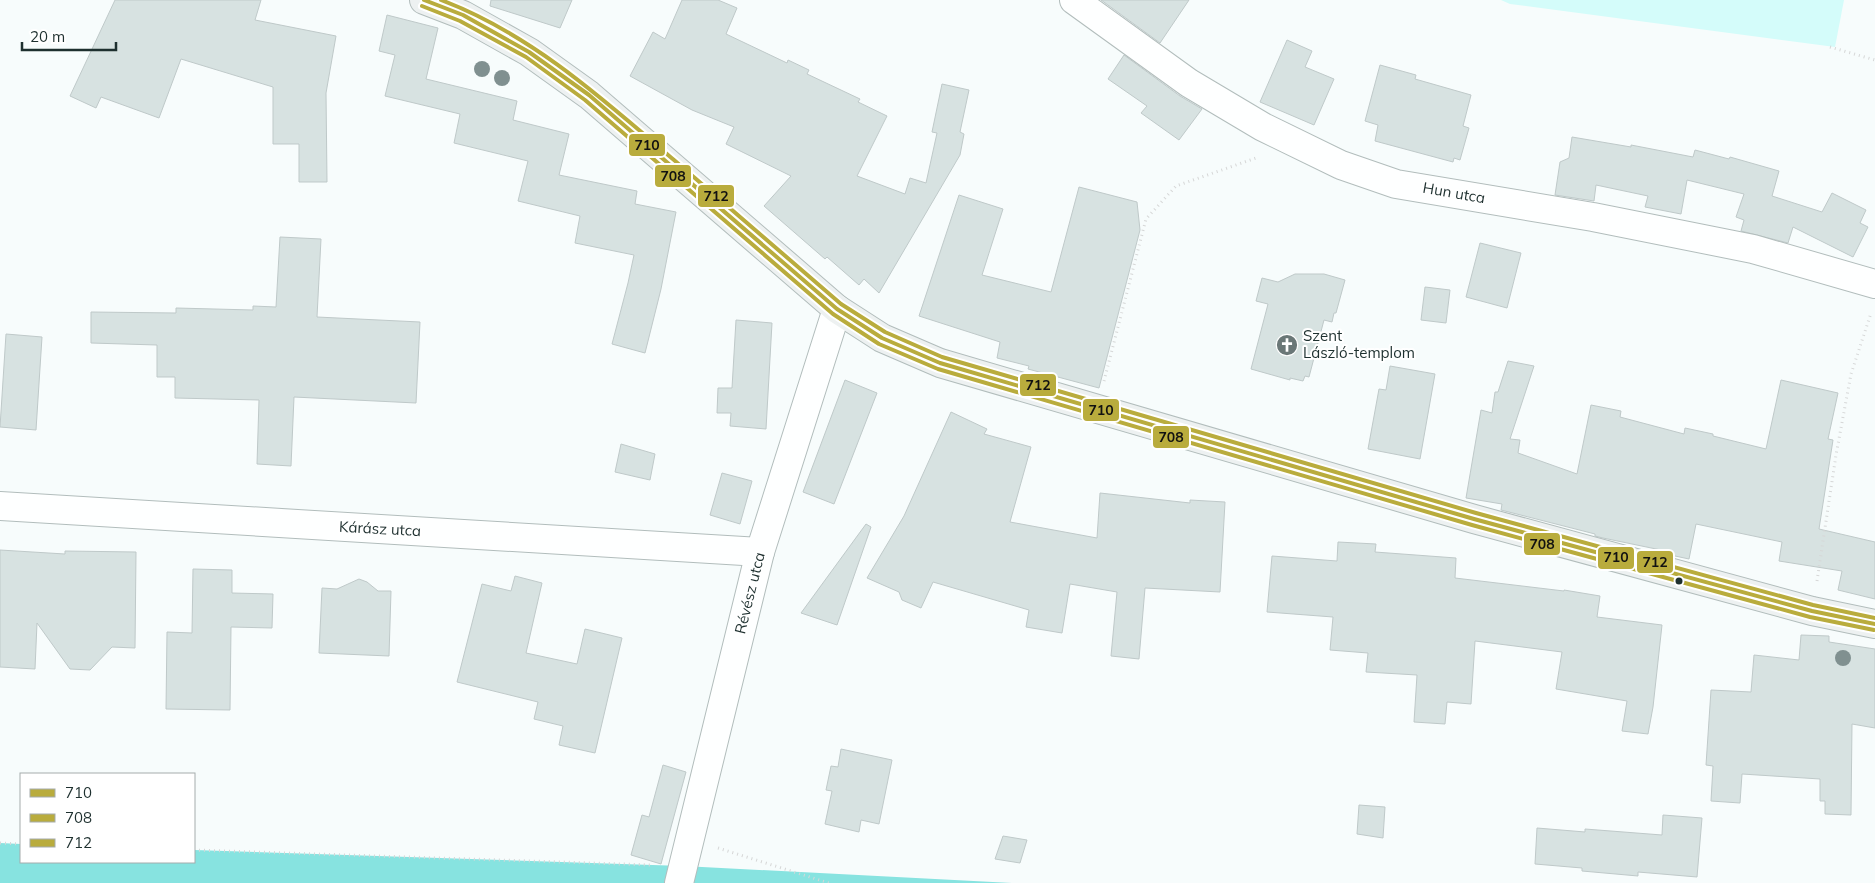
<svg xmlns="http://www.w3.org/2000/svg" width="1875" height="883" viewBox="0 0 1875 883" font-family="Mulish,sans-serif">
	<rect width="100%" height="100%" fill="#f7fcfc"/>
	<path fill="#d4fcfa" d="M1501,0H1844L1835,47L1510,4Z"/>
	<path fill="#87e3e0" d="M0,843L21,844V862H194V850L683,866L1012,883H0Z"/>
	<g fill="#d7e2e1" stroke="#bfc9c9">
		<path d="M115,0H261L255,20L336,36L326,93L327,182H299V144H273V87L181,59L159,118L101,97L96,108L70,96Z"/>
		<path d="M491,0H572L560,28L490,6Z"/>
		<path d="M682,0H718L737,8L726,34L787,63L788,60L809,70L807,74L860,99L858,102L887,116L857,176L905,194L910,178L926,183L937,133L932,132L942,84L969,90L960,132L964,134L960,155L879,293L864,279L859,285L827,257L825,259L764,206L791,176L726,144L734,127L692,110L630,76L653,32L665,39Z"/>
		<path d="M1101,0H1189L1160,43Z"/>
		<path d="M387,15L438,28L426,79L517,101L513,120L569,134L559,175L637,191L635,204L676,212L661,289L645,353L612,344L628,283L634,255L575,243L580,216L518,201L528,161L454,143L460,114L385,96L395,55L379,51Z"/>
		<path d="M1287,40L1312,51L1305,67L1334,79L1314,125L1260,102Z"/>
		<path d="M1124,55L1180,96L1202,109L1179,140L1141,113L1147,106L1108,79Z"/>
		<path d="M1380,65L1416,75L1415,79L1471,95L1463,126L1469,128L1460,160L1454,158L1453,162L1375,141L1378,125L1365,121Z"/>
		<path d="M1572,137L1631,147V145L1693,157L1695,150L1729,159L1730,157L1779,171L1772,196L1822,212L1832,193L1866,210L1860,223L1868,227L1853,257L1793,227L1788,243L1741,231L1744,220L1736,217L1744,194L1687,180L1681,214L1645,207L1648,196L1596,185L1594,201L1555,195L1560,162L1569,158Z"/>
		<path d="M1079,187L1137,202L1140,230L1099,388L1028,369L1029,366L997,358L1000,342L919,316L959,195L1003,209L982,275L1051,292Z"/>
		<path d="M280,237L321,239L317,317L420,322L416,403L294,397L291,466L257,464L259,400L175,398V377H157V345L91,343V312L176,313V308L253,310V306L276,307Z"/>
		<path d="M1480,243L1521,253L1507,308L1466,297Z"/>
		<path d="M1295,274H1324L1345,280L1336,313H1334L1332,322L1324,320L1309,377L1305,376L1303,381L1290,378V380L1251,369L1268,304L1256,301L1262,278L1278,282Z"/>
		<path d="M1425,287L1450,290L1446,323L1421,320Z"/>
		<path d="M736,320L772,323L766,429L730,426L731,413H717L718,388H732Z"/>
		<path d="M6,334L42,337L36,430L0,427Z"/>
		<path d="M1508,361L1534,366L1510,439L1520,440L1518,453L1577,474L1591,405L1621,411L1620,417L1684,434L1685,428L1713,434V436L1766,449L1781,380L1838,393L1828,439L1833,440L1819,529L1875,542V599L1838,590L1842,571L1779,561L1782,542L1696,524L1689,559L1661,553V550L1603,538L1595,536V534L1501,510L1502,504L1466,498L1481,410L1492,413L1495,392H1498Z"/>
		<path d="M1390,366L1435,374L1420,459L1368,449L1379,389L1386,390Z"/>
		<path d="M845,380L877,393L834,504L803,492Z"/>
		<path d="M951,412L987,429L984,434L1031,447L1010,522L1097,538L1100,493L1190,503V500L1225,502L1220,592L1145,588L1139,659L1111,656L1117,592L1070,584L1062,633L1026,627L1029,610L933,582L921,608L902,600L899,592L867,578L904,516Z"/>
		<path d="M621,444L655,454L650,480L615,472Z"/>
		<path d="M722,473L752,481L740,524L710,515Z"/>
		<path d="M866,524L871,527L837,625L801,613Z"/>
		<path d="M1338,542L1376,544L1375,552L1456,558L1455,578L1564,591V590L1600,596L1597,617L1662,625L1653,707L1648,734L1622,731L1627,701L1556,689L1562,652L1475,641L1471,704L1447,702L1445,724L1414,722L1417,675L1366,672L1368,653L1330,650L1333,617L1267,612L1272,556L1337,561Z"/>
		<path d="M0,550L65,554V551L136,552L135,648L112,647L90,670L70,669L37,623L35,669L0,667Z"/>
		<path d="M193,569L232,570V593L273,594L272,628L231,627L230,710L166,709L167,632L192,633Z"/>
		<path d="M515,576L542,583L526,653L577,664L585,629L622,638L595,753L559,745L563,726L534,719L538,702L457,682L482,584L511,591Z"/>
		<path d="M359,579L367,582L378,591H391L389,656L319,653L322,588L337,589Z"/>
		<path d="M1801,635L1829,636V642L1875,649V728L1852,724L1851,815L1825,814V801H1820V779L1742,774L1740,803L1711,801L1713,766L1706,765L1711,690L1751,692L1754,655L1799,660Z"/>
		<path d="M841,749L892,760L879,824L861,820L859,832L825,824L832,791L826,790L831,766L838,767Z"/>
		<path d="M663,765L686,772L661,864L631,855L642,815L649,817Z"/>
		<path d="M1359,805L1385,807L1383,838L1357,834Z"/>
		<path d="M1663,815L1702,818L1697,877L1638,872V876L1582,871V868L1535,864L1537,828L1585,832V829L1662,835Z"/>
		<path d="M1003,836L1027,840L1020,863L995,859Z"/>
	</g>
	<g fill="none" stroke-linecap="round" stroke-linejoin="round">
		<g stroke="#b2bdbc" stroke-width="30">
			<g id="street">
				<path d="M1074,0L1189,83L1263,127L1341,165L1396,184L1593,217L1753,249L1875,284"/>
				<path d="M0,506L760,552"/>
				<path d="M679,883L760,552L837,309"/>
			</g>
		</g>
		<g stroke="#b2bdbc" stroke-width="30">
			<path id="secondary" d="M424,0L463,15L529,52L589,95L837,309L882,338L940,363L1474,519L1812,611L1875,624"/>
		</g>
		<g stroke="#d6d7d7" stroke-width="3" stroke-dasharray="1 4" stroke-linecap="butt">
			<path d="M1830,47L1875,60"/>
			<path d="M1104,381L1146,219L1176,186L1256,158"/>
			<path d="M1817,581L1836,455L1851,374L1871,313"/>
			<path d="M0,843L21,844"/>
			<path d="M718,848L829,883"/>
			<path d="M194,850L652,865"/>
		</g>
		<use href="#street" stroke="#feffff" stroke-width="28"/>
		<use href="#secondary" stroke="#edf1f1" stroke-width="28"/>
		<g stroke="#fff" stroke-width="8">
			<path id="bus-1" d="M424,0L463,15L529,52L589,95L837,309L882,338L940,363L1474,519L1812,611L1875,624"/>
		</g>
		<g stroke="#fff" stroke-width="8">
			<path id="bus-2" d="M422,6L460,21L526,57L585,100L833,314L879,344L938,369L1472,525L1810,617L1874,630"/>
		</g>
		<g stroke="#fff" stroke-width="8">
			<path id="bus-3" d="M441,0C531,34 603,99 674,160C730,208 785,256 841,304L885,332L942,357L1476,513L1813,605L1875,618"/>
		</g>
		<use href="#bus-1" stroke="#b9ac3d" stroke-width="4"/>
		<use href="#bus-2" stroke="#b9ac3d" stroke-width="4"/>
		<use href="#bus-3" stroke="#b9ac3d" stroke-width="4"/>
	</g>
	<g fill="#809090">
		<circle cx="482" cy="69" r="8"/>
		<circle cx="502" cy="78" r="8"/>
		<circle cx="1843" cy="658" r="8"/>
	</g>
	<defs>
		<g id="church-disc" transform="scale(1.125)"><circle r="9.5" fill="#6a7777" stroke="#fff"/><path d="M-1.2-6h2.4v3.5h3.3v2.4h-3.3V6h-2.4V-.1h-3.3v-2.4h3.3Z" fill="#fff"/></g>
	</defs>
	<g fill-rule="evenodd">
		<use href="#church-disc" x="1287" y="345"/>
	</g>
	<circle fill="#1e302f" stroke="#fff" stroke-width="2" cx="1679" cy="581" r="4.5"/>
	<g text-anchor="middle" stroke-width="4" stroke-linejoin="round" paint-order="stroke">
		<g font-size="15" fill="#1e302f" stroke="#fff">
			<text transform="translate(1454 193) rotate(10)" y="5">Hun utca</text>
			<text transform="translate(380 529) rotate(3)" y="5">Kárász utca</text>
			<text transform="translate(750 593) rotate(-76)" y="5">Révész utca</text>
		</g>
		<g font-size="15" fill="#1e302f" stroke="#fff" text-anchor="start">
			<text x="1303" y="341">Szent<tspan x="1303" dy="17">László-templom</tspan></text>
		</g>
	</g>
	<g stroke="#fff" stroke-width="2">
		<rect x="628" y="133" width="38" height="24" rx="5" fill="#b9ac3d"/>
		<rect x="654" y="164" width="38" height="24" rx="5" fill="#b9ac3d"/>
		<rect x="697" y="184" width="38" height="24" rx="5" fill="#b9ac3d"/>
		<rect x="1019" y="373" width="38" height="24" rx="5" fill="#b9ac3d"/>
		<rect x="1082" y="398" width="38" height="24" rx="5" fill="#b9ac3d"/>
		<rect x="1152" y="425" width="38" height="24" rx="5" fill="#b9ac3d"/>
		<rect x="1523" y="532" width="38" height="24" rx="5" fill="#b9ac3d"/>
		<rect x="1597" y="546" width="38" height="24" rx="5" fill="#b9ac3d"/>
		<rect x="1636" y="550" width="38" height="24" rx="5" fill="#b9ac3d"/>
	</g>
	<g font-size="14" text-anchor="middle" font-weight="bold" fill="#111">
		<text x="647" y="150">710</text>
		<text x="673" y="181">708</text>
		<text x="716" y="201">712</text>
		<text x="1038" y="390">712</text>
		<text x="1101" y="415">710</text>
		<text x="1171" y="442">708</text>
		<text x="1542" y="549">708</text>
		<text x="1616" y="562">710</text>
		<text x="1655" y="567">712</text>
	</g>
	<rect x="20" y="773" width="175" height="90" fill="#ffffff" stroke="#a5acac"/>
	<rect x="30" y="789" width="25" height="8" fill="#b9ac3d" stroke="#a5acac"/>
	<text x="65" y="798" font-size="15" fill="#1e302f">710</text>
	<rect x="30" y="814" width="25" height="8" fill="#b9ac3d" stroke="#a5acac"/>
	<text x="65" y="823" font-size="15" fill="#1e302f">708</text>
	<rect x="30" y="839" width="25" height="8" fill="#b9ac3d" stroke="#a5acac"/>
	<text x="65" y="848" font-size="15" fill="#1e302f">712</text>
	<path d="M22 42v8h94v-8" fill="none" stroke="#1e302f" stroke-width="2.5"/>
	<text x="30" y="42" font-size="15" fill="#1e302f" stroke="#ffffff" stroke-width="4" paint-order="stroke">20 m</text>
</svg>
